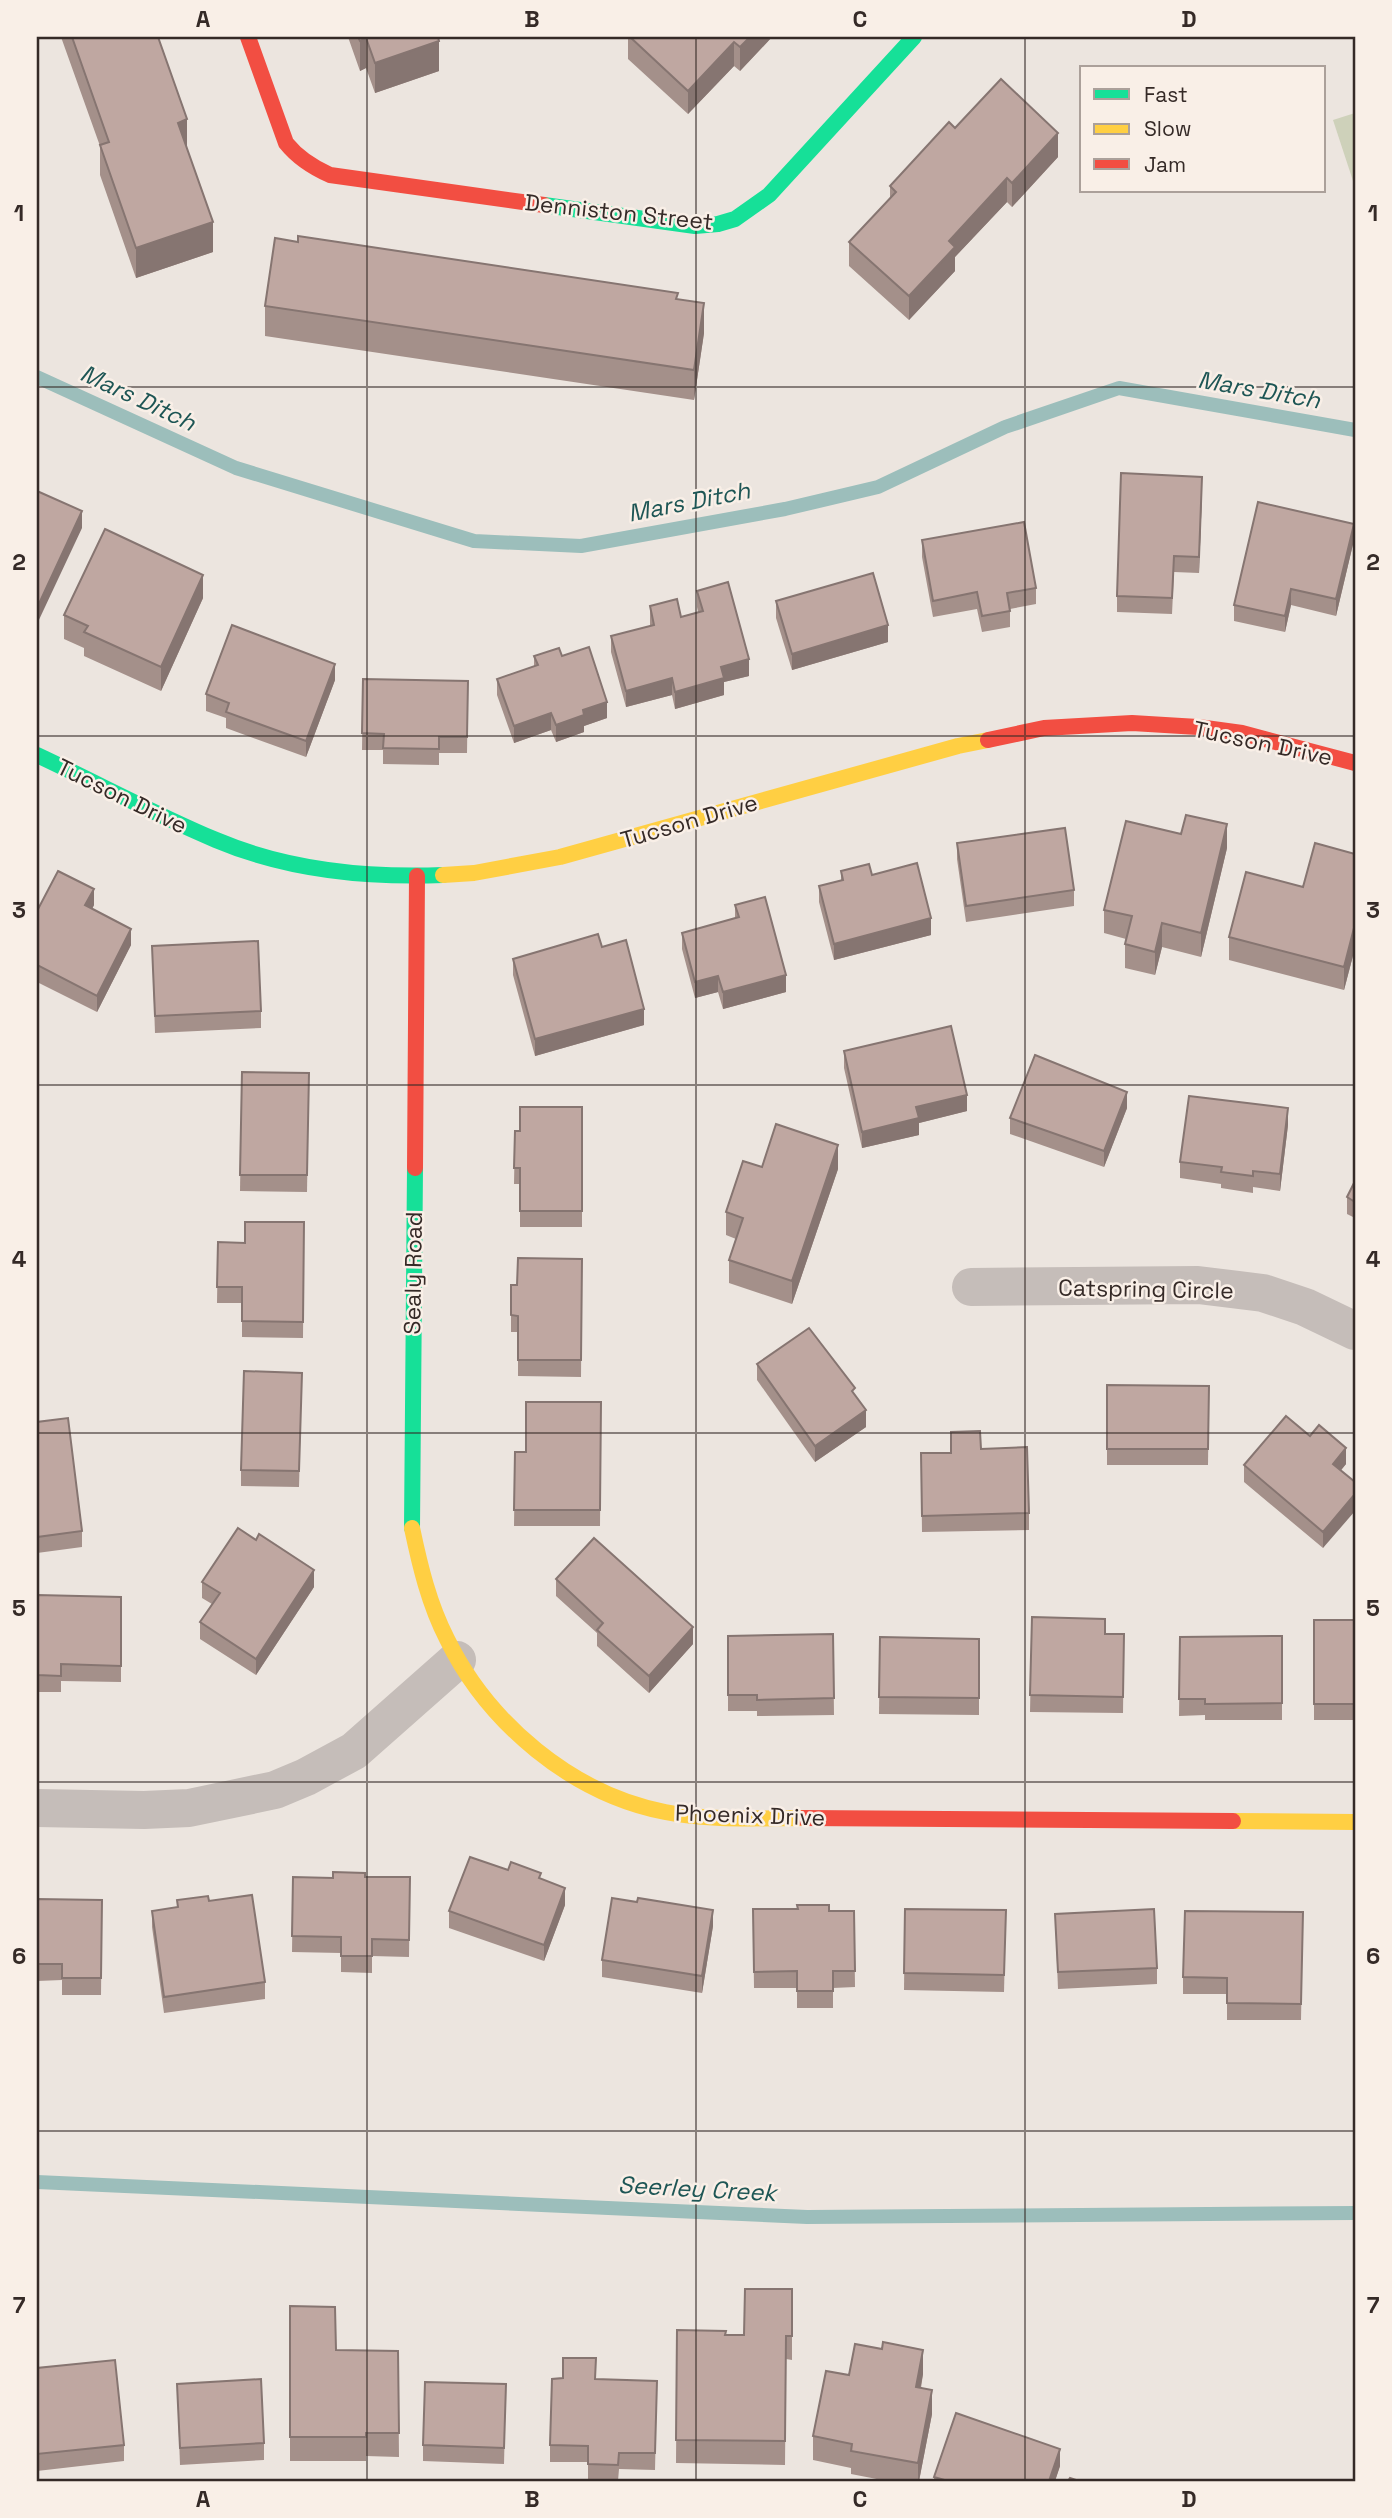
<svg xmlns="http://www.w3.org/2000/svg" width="1392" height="2518" viewBox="0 0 1392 2518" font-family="'Space Grotesk',sans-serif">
	<rect width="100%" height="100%" fill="#ece5df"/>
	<path fill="#ced1ba" d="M1355,113V187L1333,120Z"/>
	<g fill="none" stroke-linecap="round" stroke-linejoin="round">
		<g stroke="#9cbebb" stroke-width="14">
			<path d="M37,377L236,468L474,541L581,546L785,509L878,487L1005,427L1119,388L1355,430"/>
			<path d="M37,2182L807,2217L1355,2213"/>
		</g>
		<g stroke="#c5bdb9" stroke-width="38">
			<path d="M971,1287L1198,1285L1263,1293L1305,1307L1355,1331"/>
			<path d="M37,1808L144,1810L189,1808L275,1790L306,1777L354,1751L457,1660"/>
		</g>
		<g stroke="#16e098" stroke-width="16">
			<path d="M544,205L695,226L718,224L735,219L769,195L914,37"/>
			<path d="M37,755C97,783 156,815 216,840C287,870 367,878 443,875"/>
			<path d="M412,1528L415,1168"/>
		</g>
		<g stroke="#ffcf43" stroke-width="16">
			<path d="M443,875L474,873L560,857L958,746L988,740"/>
			<path d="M412,1528C420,1566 429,1604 447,1639C488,1723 572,1794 665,1812C710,1821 758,1818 803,1818"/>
			<path d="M1233,1821L1355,1822"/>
		</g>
		<g stroke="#f24e42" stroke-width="16">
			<path d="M248,37L286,143C298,158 312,167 330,175L544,205"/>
			<path d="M988,740L1044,728L1132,723L1198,727L1242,733L1355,763"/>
			<path d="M415,1168L417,876"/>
			<path d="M803,1818L1233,1821"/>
		</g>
	</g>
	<g fill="#a4908a">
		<path d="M61,37H158L213,252L136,278L100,175V146Z"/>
		<path d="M348,37H438L439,71L375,93L366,68L360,71Z"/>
		<path d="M628,37H772L740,71L734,66L688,114L628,59Z"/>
		<path d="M955,128L1058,157L1012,207L1007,202L955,257V271L909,320L849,266V242L890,199V186Z"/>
		<path d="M678,299L704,333L694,400L265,336V306Z"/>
		<path d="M1202,493L1199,573L1174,572L1172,614L1117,612V596Z"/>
		<path d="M922,540L1036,588V604L1010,609V627L982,632L977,609L933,617L922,557Z"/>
		<path d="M1354,540L1336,616L1291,605L1285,632L1234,621V605Z"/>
		<path d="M697,591L749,676L724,682V695L675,709L672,695L626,707L611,652V636L650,626V606L681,617L698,612L697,607Z"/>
		<path d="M203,598L161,691L84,656V648L64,639V615Z"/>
		<path d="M776,601L888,642L792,670L776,618Z"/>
		<path d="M534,656H562L607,718L584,726V732L556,742L551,730L514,743L497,695V679L534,666Z"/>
		<path d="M363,679L468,681L467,753H439V765L383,764V750H362Z"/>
		<path d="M335,680L306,757L226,728V718L206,711V694Z"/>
		<path d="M957,843L1074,890V906L966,922L957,859Z"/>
		<path d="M1227,848L1201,957L1162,947L1155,975L1125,968V944L1126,939L1104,933V910Z"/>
		<path d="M1355,854V948L1344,990L1229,960V937Z"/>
		<path d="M841,871L872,875L931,935L834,960L819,902V886L841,880Z"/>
		<path d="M94,905L92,909L131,945L97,1012L37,982V911Z"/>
		<path d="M735,905L786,992L723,1009L718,992L695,998L682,949V933L735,918Z"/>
		<path d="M152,946L261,1011V1028L155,1033Z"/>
		<path d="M602,947L644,1025L535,1056L513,975V959Z"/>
		<path d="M844,1051L967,1111L919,1123V1135L862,1148L844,1068Z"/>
		<path d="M242,1072L309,1073L307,1192L240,1191Z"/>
		<path d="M582,1107V1227H520V1184H514L515,1131H520Z"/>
		<path d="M1127,1108L1104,1167L1010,1134V1118Z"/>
		<path d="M1288,1125L1280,1191L1253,1187V1193L1221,1188V1184L1180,1178V1162Z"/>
		<path d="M838,1169L792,1304L729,1283V1260L736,1239L726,1235V1212Z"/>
		<path d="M1355,1181V1218L1347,1214V1197Z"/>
		<path d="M304,1222L303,1338L242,1337V1303H217L218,1242L245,1243Z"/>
		<path d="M582,1259L581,1377L518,1376V1332H511V1285H517Z"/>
		<path d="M757,1364L855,1396L866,1427L815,1462L757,1380Z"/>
		<path d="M302,1373L299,1487L241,1486V1470Z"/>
		<path d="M1107,1385L1209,1386L1208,1465H1107Z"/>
		<path d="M601,1402L600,1526H514L515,1452H526Z"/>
		<path d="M37,1422L82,1531V1547L37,1553Z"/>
		<path d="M981,1449L1029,1513V1530L922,1532L921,1453H951Z"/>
		<path d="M1346,1464L1341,1470L1323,1548L1244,1482V1465Z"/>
		<path d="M556,1579L693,1644L649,1693L597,1646V1633L556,1596Z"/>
		<path d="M202,1582L314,1587L256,1675L200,1639V1622L212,1604L202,1598Z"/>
		<path d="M37,1595L121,1597V1682L61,1681V1692H37Z"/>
		<path d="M1032,1617L1105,1634H1124L1123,1713L1030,1712Z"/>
		<rect x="1314" y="1620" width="41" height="100"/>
		<path d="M833,1634L834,1715L757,1716V1711H728V1636Z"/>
		<path d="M1282,1636V1720H1205V1715L1179,1716L1180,1637Z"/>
		<path d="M880,1637L979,1639V1715L879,1714Z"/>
		<path d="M508,1870L541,1879L565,1905L544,1961L449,1928V1911Z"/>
		<path d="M293,1877L333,1878L410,1877L409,1957L372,1956V1973L341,1972V1953L292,1952Z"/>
		<path d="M37,1899L102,1900L101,1995H62V1980L37,1981Z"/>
		<path d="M177,1900L209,1901L265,1982V1999L164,2013L152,1927V1911L177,1907Z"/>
		<path d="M637,1902L713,1926L702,1993L602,1977V1960Z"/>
		<path d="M753,1909L854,1911L855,1987L833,1988V2008H797V1988H754Z"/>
		<path d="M905,1909L1006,1910L1004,1992L904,1990Z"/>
		<path d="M1303,1912L1301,2020H1227V1994H1183V1977Z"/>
		<path d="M1055,1914L1157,1968V1984L1058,1989Z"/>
		<path d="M792,2289V2360L786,2359L785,2465L676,2463L677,2330L726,2335H744Z"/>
		<path d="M290,2306L336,2350L398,2351L399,2457L366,2456V2461H290Z"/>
		<path d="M37,2368L124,2445V2461L37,2471Z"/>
		<path d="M923,2374L921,2388L932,2414L919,2481H887L851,2474V2468L813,2460V2436L849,2375Z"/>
		<path d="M595,2379L657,2381L655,2470L619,2469L618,2481L588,2480V2462H550V2445Z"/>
		<path d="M177,2384L264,2443V2460L180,2465Z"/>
		<path d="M506,2384L504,2464L423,2461V2445Z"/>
		<path d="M1060,2466L1055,2481H934V2477Z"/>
	</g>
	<g fill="#867571">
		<path d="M750,37H772L740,71V47Z"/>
		<path d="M366,38V68L360,71V41Z"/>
		<path d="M439,41V71L375,93V63Z"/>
		<path d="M734,42V66L688,114V91Z"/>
		<path d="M187,119V149L178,123Z"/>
		<path d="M1058,133V157L1012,207V183Z"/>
		<path d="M1007,178V202L955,257V271L909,320V296L949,241Z"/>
		<path d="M213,222V252L136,278V248Z"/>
		<path d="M704,303V333L694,400V370Z"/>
		<path d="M1202,477V493L1199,573V557Z"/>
		<path d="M82,511V528L37,624V608Z"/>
		<path d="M1354,524V540L1336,616V599Z"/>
		<path d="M203,575V598L161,691V667Z"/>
		<path d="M1291,589V605L1285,632V616Z"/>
		<path d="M888,625V642L792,670V654Z"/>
		<path d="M749,659V676L724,682V695L675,709V692L721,667Z"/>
		<path d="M335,664V680L306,757V741Z"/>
		<path d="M672,678V695L626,707V691Z"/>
		<path d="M607,702V718L584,726V732L556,742V725L583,710Z"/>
		<path d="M551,713V730L514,743V726Z"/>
		<path d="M1227,824V848L1201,957V933Z"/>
		<path d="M94,889V905L85,922V905Z"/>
		<path d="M931,918V935L834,960V944Z"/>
		<path d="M1162,923V947L1155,975V952Z"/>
		<path d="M1355,924V948L1344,990V967Z"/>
		<path d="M131,929V945L97,1012V996Z"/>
		<path d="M786,975V992L723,1009V992Z"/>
		<path d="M718,976V992L695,998V982Z"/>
		<path d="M644,1009V1025L535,1056V1039Z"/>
		<path d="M1127,1092V1108L1104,1167V1151Z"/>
		<path d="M967,1095V1111L919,1123V1135L862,1148V1132L916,1107Z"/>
		<path d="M1288,1108V1125L1280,1191V1174Z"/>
		<path d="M838,1145V1169L792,1304V1281Z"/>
		<path d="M866,1410V1427L815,1462V1446Z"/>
		<path d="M1346,1448V1464L1333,1480V1464Z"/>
		<path d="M1355,1494V1511L1323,1548V1532Z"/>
		<path d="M314,1570V1587L256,1675V1659Z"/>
		<path d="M693,1627V1644L649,1693V1676Z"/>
		<path d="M565,1888V1905L544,1961V1945Z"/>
		<path d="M713,1910V1926L702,1993V1976Z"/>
		<path d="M923,2350V2374L916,2411V2387Z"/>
		<path d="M932,2390V2414L919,2481H918V2463Z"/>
		<path d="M1060,2449V2466L1055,2481H1049Z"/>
	</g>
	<g fill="#bfa7a1" stroke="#867571" stroke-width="2">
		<path d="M72,37H158L187,119L178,123L213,222L136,248L100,145L109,142Z"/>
		<path d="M358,37H438L439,41L375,63L366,38L360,41Z"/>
		<path d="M630,37H750L740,47L734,42L688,91Z"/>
		<path d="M1001,79L1058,133L1012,183L1007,178L949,241L955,247L909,296L849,242L896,192L890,186L949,122L955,128Z"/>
		<path d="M298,236L678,293L676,299L704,303L694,370L265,306L275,238L298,242Z"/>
		<path d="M1121,473L1202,477L1199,557L1174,556L1172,598L1117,596Z"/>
		<path d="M37,491L82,511L37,608Z"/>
		<path d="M1258,502L1354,524L1336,599L1291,589L1285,616L1234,605Z"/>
		<path d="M1024,522L1036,588L1007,593L1010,611L982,616L977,592L933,601L922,540Z"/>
		<path d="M105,529L203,575L161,667L84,632L88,626L64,615Z"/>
		<path d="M873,573L888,625L792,654L776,601Z"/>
		<path d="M728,582L749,659L721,667L724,678L675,692L672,678L626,691L611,636L654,625L650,606L677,599L681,617L703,611L697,591Z"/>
		<path d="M232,625L335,664L306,741L226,712L229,703L206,694Z"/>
		<path d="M589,647L607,702L583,710L584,715L556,725L551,713L514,726L497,679L538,665L534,656L559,648L562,656Z"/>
		<path d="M363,679L468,681L467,737H439V749L383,748L384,734L362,733Z"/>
		<path d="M1186,815L1227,824L1201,933L1162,923L1155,952L1125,944L1132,916L1104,910L1126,821L1181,834Z"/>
		<path d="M1065,828L1074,890L966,906L957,843Z"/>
		<path d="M1315,843L1355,854V924L1344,967L1229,937L1246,872L1303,887Z"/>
		<path d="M917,863L931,918L834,944L819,886L843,880L841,871L869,864L872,875Z"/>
		<path d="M58,871L94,889L85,905L131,929L97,996L37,965V911Z"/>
		<path d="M765,897L786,975L723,992L718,976L695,982L682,933L739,917L735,905Z"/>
		<path d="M598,934L602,947L626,940L644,1009L535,1039L513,959Z"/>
		<path d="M258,941L261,1011L155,1016L152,946Z"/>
		<path d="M951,1026L967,1095L916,1107L919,1118L862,1132L844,1051Z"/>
		<path d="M1035,1055L1127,1092L1104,1151L1010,1118Z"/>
		<path d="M242,1072L309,1073L307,1175H240Z"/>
		<path d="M1189,1096L1288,1108L1280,1174L1253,1171V1176L1221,1172L1222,1167L1180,1162Z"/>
		<path d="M520,1107H582V1211H520V1168H514L515,1131H520Z"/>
		<path d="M776,1124L838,1145L792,1281L729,1260L743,1218L726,1212L743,1161L762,1167Z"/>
		<path d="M1355,1181V1202L1347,1197Z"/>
		<path d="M245,1222H304L303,1322L242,1321V1287H217L218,1242L245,1243Z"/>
		<path d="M518,1258L582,1259L581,1360H518V1316L511,1315V1285H517Z"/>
		<path d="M809,1328L855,1388L852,1391L866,1410L815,1446L757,1364Z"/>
		<path d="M244,1371L302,1373L299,1471L241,1470Z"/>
		<path d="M1107,1385L1209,1386L1208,1449H1107Z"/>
		<path d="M526,1402H601L600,1510H514L515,1452H526Z"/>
		<path d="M1286,1416L1310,1436L1319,1425L1346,1448L1333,1464L1355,1482V1494L1323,1532L1244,1465Z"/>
		<path d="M68,1418L82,1531L37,1537V1422Z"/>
		<path d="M980,1431L981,1449L1027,1447L1029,1513L922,1516L921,1453H951V1432Z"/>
		<path d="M238,1528L256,1540L259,1534L314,1570L256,1659L200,1622L220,1593L202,1582Z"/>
		<path d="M594,1538L693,1627L649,1676L597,1630L603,1623L556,1579Z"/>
		<path d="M37,1595L121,1597V1666L61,1664V1676L37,1675Z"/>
		<path d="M1032,1617L1105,1619V1634H1124L1123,1697L1030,1695Z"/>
		<rect x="1314" y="1620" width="41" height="84"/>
		<path d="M833,1634L834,1698L757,1700V1695H728V1636Z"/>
		<path d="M1282,1636V1703L1205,1704V1699H1179L1180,1637Z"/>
		<path d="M880,1637L979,1639V1698L879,1697Z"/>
		<path d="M470,1857L508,1870L511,1862L541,1873L539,1878L565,1888L544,1945L449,1911Z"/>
		<path d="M333,1872L365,1873V1877H410L409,1940L372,1939V1956H341V1937L292,1936L293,1877L333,1878Z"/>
		<path d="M252,1895L265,1982L164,1997L152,1911L178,1907L177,1900L208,1896L209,1901Z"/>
		<path d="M612,1898L637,1902L638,1898L713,1910L702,1976L602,1960Z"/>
		<path d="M37,1899L102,1900L101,1978H62V1964H37Z"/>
		<path d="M797,1905H829V1911H854L855,1971H833V1991H797V1971L754,1972L753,1909H798Z"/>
		<path d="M905,1909L1006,1910L1004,1975L904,1973Z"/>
		<path d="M1154,1909L1157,1968L1058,1972L1055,1914Z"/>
		<path d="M1185,1911L1303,1912L1301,2004L1227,2003V1978L1183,1977Z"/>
		<path d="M745,2289H792V2336H786L785,2441L676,2440L677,2330L726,2331L725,2335H744Z"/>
		<path d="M290,2306L335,2307L336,2350L398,2351L399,2433H366V2437H290Z"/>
		<path d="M883,2342L923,2350L916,2387L932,2390L918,2463L851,2451L852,2444L813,2436L826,2371L849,2375L855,2344L882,2349Z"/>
		<path d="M563,2358H596L595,2379L657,2381L655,2453H619L618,2465L588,2464V2446L550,2445L552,2379L563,2378Z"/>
		<path d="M115,2360L124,2445L37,2454V2368Z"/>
		<path d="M261,2379L264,2443L180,2448L177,2384Z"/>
		<path d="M425,2382L506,2384L504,2448L423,2445Z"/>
		<path d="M956,2413L1060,2449L1049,2481H948L934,2477Z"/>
		<path d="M1070,2478L1079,2481H1068Z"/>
	</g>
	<path fill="none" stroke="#352a27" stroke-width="2" stroke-opacity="0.55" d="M367,37V2481M696,37V2481M1025,37V2481M37,387H1355M37,736H1355M37,1085H1355M37,1433H1355M37,1782H1355M37,2131H1355"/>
	<g text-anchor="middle" stroke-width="5" stroke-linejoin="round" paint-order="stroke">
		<g font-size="23" fill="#352a27" stroke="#f9efe7">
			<text transform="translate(619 212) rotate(6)" y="8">Denniston Street</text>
			<text transform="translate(1263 743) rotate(12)" y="8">Tucson Drive</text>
			<text transform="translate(122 796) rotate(26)" y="8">Tucson Drive</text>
			<text transform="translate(689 821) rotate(-16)" y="8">Tucson Drive</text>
			<text transform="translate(413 1273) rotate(-89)" y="8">Sealy Road</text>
			<text transform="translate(1146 1289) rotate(1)" y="8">Catspring Circle</text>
			<text transform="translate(750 1815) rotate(2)" y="8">Phoenix Drive</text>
		</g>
		<g font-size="24" font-style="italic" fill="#1e5655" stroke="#f9efe7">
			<text transform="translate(1259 390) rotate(10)" y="8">Mars Ditch</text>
			<text transform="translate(138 398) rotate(25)" y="8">Mars Ditch</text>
			<text transform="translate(689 502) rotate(-11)" y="8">Mars Ditch</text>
			<text transform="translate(697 2189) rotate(3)" y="8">Seerley Creek</text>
		</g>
	</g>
	<rect width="1392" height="2518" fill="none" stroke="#f9efe7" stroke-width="77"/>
	<rect x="1080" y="66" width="245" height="126" fill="#f9efe7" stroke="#aba09a" stroke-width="2"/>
	<rect x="1094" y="89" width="35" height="10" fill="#16e098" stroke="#aba09a" stroke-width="2"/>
	<text x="1144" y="102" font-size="21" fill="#352a27">Fast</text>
	<rect x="1094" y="124" width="35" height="10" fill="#ffcf43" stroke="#aba09a" stroke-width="2"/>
	<text x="1144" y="136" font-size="21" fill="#352a27">Slow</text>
	<rect x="1094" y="159" width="35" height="10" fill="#f24e42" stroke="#aba09a" stroke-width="2"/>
	<text x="1144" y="172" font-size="21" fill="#352a27">Jam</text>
	<rect x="38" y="38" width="1316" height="2442" fill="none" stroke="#352a27" stroke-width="2.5"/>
	<g font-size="23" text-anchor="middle" font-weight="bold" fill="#352a27">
		<text x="203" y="27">A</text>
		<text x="532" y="27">B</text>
		<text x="860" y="27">C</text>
		<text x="1189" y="27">D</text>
		<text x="19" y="221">1</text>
		<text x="1373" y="221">1</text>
		<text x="19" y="570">2</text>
		<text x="1373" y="570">2</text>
		<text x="19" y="918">3</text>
		<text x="1373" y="918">3</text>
		<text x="19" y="1267">4</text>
		<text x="1373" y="1267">4</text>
		<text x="19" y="1616">5</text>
		<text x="1373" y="1616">5</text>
		<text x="19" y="1964">6</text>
		<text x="1373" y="1964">6</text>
		<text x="19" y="2313">7</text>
		<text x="1373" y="2313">7</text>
		<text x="203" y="2507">A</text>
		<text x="532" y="2507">B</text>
		<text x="860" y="2507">C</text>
		<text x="1189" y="2507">D</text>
	</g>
</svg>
